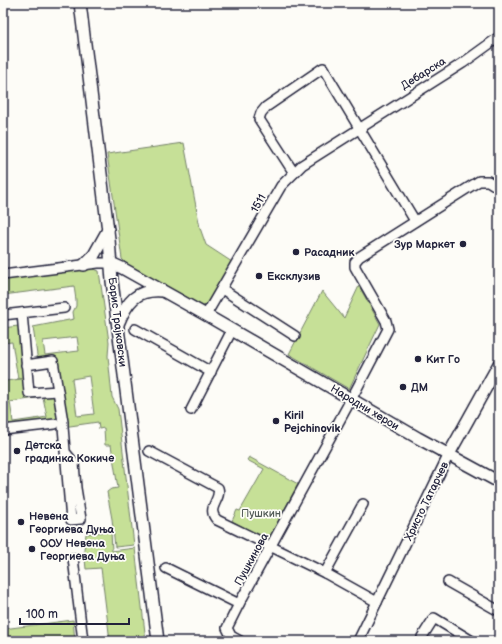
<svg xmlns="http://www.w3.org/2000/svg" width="502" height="644" viewBox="0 0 502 644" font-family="'Balsamiq Sans',sans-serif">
	<rect width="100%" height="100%" fill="#fdfcf7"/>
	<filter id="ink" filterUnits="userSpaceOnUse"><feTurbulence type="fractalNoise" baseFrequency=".025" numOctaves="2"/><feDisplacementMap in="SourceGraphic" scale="8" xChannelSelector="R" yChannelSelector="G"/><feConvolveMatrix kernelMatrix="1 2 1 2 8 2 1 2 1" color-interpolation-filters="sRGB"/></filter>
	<g filter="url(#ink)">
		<g fill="#c6e097" stroke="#748169" fill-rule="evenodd">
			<path d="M184,143L200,228L206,245L232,262L207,305L203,306L129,266L122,259L107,154Z"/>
			<path d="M84,265L99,271L109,342L108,356L112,397L118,409L134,545L115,547L112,519L107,492L111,489L118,488L111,445H105L104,428L99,429L98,422L63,427V423L3,430V364L6,381L28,378L29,393L58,390L53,362H38L33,327L74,319L73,312L76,306V300L74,286L3,295V275ZM77,337L79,351L45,355L43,341ZM89,376L94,414L77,416L72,379ZM43,397L47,417L13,422L10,402Z"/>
			<path d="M359,286L380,324L349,389L289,354L322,291L344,318Z"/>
			<path d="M18,326L27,377L18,379L12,342L3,343V328Z"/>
			<path d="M249,457L298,484L268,540L232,521L237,510L240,511L264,469L247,460Z"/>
			<path d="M111,531L112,551L135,548L146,641H110L101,568L86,569L84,549L86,534Z"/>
			<path d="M73,620L75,641H3V629Z"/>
		</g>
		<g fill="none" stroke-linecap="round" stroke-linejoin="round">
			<g stroke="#22223b" stroke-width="12">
				<g id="minor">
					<path d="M294,173L259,119L261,113L266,107L323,68L415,221"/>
					<path d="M3,275L98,263H111"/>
					<path d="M222,289L295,336"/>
					<path d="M22,313L29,393L58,391L53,361L26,365"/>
					<path d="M3,315L64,308"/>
					<path d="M206,315L281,186L302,165L463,63L499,37"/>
					<path d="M135,329L211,372"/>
					<path d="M58,391L63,422V427L71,520L81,519L76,488L74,463L66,453"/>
					<path d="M191,410L232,330"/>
					<path d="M3,430L55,424"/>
					<path d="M149,451L218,488C222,500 205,508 217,520L325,573L377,602"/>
					<path d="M73,558L83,641"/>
					<path d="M166,568L239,604L354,394L388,329L386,321L355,267V262L359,257L479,181H488L499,188"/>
					<path d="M325,573L363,504"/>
					<path d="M448,582L499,611"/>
					<path d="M239,604L227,628L231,636L240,641"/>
					<path d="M422,637L434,618L472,641"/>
					<path d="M358,641L449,454"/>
				</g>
			</g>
			<g stroke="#22223b" stroke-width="14">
				<g id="tertiary">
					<path d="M80,3L109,239L112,281L158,641"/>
					<path d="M111,263L122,268L206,315L418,438L499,482"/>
					<path d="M84,265L94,255L108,230"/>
					<path d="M118,324C127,302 136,289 162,291"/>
					<path d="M449,454L499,364"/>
				</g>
			</g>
			<use href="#minor" stroke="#fdfcf7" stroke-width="9"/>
			<use href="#tertiary" stroke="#fdfcf7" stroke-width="11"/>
		</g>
	</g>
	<g fill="#22223b" stroke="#fdfcf7" stroke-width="1.5">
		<circle cx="463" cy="244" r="4"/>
		<circle cx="296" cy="252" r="4"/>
		<circle cx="259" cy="276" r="4"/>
		<circle cx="418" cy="359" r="4"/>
		<circle cx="403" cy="387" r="4"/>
		<circle cx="276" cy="421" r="4"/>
		<circle cx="17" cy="451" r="4"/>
		<circle cx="21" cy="522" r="4"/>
		<circle cx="32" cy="549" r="4"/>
	</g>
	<g text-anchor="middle" stroke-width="3.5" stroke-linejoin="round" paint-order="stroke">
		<g font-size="11" fill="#22223b" stroke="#fdfcf7">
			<text transform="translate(423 73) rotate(-32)" y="4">Дебарска</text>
			<text transform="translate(258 203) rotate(-60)" y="4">1511</text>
			<text transform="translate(118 322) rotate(83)" y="4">Борис Трајковски</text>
			<text transform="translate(365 407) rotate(31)" y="4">Народни херои</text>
			<text transform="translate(426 501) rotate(-64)" y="4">Христо Татарчев</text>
			<text transform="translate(251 559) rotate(-61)" y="4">Пушкинова</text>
		</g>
		<g font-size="11" font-weight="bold" fill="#22223b" stroke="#fdfcf7" text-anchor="start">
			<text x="455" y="248" text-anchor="end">Зур Маркет</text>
			<text x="304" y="256">Расадник</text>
			<text x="267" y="280">Ексклузив</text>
			<text x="426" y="363">Кит Го</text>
			<text x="411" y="391">ДМ</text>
			<text x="284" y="419">Kiril<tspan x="284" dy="13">Pejchinovik</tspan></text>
			<text x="25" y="449">Детска<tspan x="25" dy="13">градинка Кокиче</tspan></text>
			<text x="29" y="520">Невена<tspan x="29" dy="13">Георгиева Дуња</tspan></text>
			<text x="40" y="547">ООУ Невена<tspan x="40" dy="13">Георгиева Дуња</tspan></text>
		</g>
		<g font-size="11" fill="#535b57" stroke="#fdfcf7">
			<text x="261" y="517">Пушкин</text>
		</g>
	</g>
	<rect width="502" height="644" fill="none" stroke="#fdfcf7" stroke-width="16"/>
	<rect x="8" y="8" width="486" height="628" fill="none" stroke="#22223b" stroke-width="1.5" filter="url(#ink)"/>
	<path d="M20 618v6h109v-6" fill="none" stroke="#22223b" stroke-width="2"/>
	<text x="26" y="618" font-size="12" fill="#22223b" stroke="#fdfcf7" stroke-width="3" paint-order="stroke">100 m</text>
</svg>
